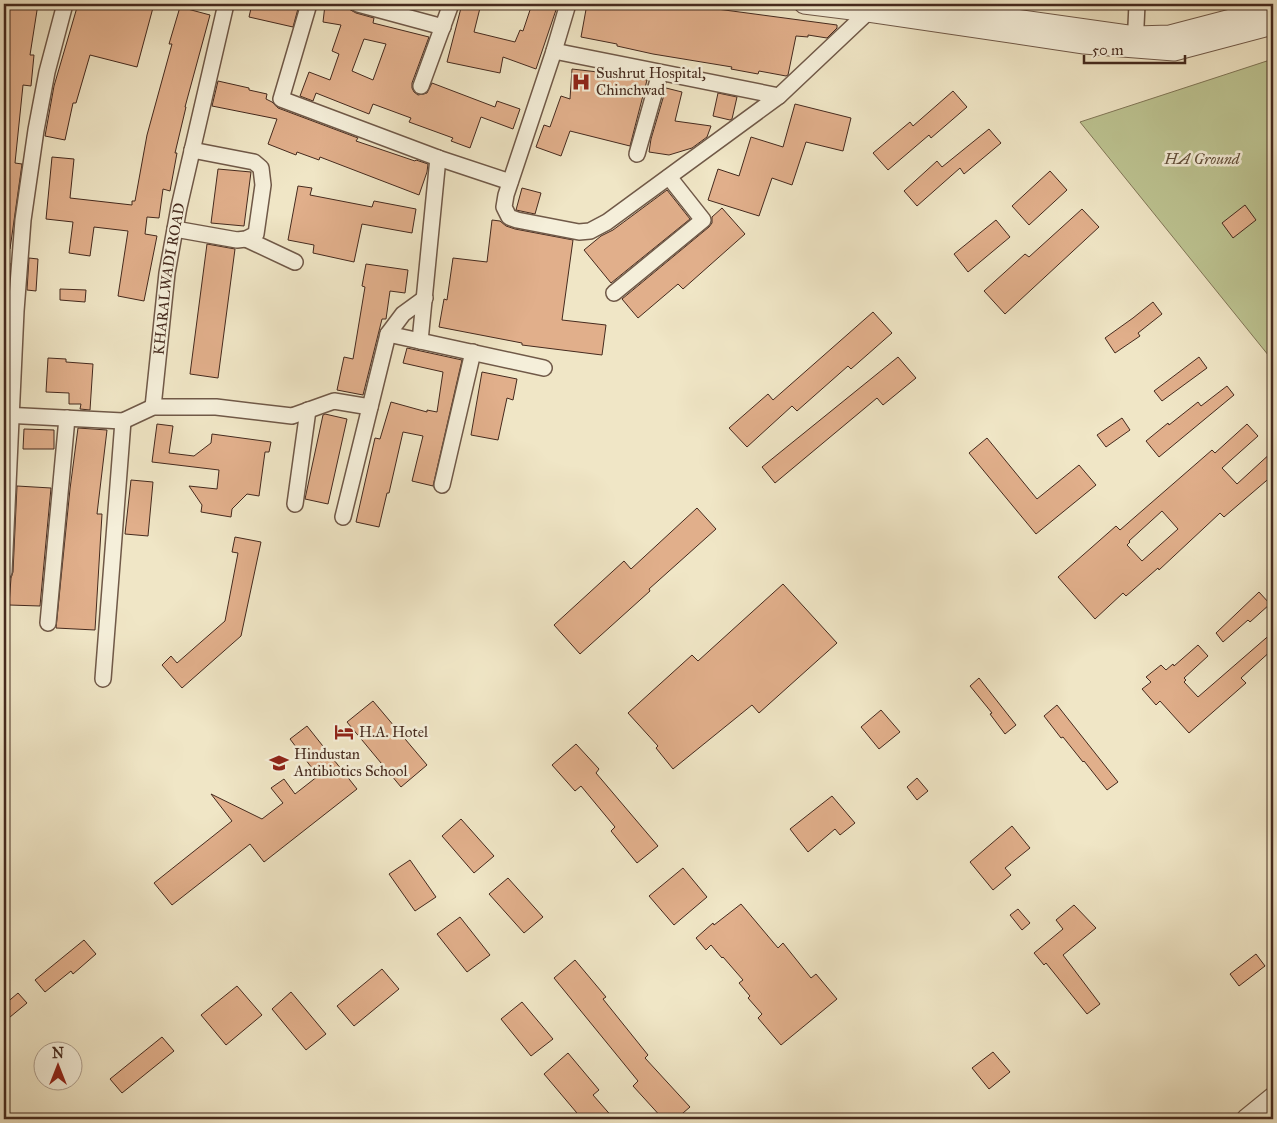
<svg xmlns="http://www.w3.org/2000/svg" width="1277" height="1123" viewBox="0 0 1277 1123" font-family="'IM FELL Great Primer',serif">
	<rect width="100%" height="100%" fill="#f0e6c6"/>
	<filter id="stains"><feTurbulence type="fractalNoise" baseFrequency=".004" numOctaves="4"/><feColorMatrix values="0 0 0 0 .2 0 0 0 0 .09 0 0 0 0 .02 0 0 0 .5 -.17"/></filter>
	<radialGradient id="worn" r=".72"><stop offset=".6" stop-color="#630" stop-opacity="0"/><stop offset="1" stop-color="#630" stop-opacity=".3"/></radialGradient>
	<path fill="#bdc492" stroke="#817758" d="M1273,59V361L1080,122Z"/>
	<g fill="#e1af8b" stroke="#452a1e" fill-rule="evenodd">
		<path d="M6,4H38L30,55H34L31,86L23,85L15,163L22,164L10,249H4V12L5,13Z"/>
		<path d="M78,4H154L137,67L90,55L76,103H73L65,140L45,136L54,86Z"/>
		<path d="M252,4H295L299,5L293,27L249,17Z"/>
		<path d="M462,4H481L474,32L515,42L520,30L523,31L532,4H558L536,69L503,57L500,73L447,62Z"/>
		<path d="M587,4H654L686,8L687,5L837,25V28L827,38L808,35V37L796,36L788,75L786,76L759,71L758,74L731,69L732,67L653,54L617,46V44L581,37Z"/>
		<path d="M325,5L347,8L356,13L374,18L373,23L429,37L412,83V88L414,92L418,95L427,93L432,83L495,107L497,101L520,109L513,129L481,117L470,148L451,141L453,138L409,122L411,118L373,104L369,114L316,93L313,101L300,96L309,72L330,80L339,54L332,51L341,25L323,22ZM364,39L386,44L373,80L352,71Z"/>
		<path d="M180,7L210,15L185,107H186L175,153H177L170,191L163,189L159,218L147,217L145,234L157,236L144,301L118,296L128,231L94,227L90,256L69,253L73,222L46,219L52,157L74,159L70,198L132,205V201H135L147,135L172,44H169Z"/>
		<path d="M572,69L598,72L599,70L647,80L630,146L570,131L561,156L536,147L544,125L550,127L561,96L570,99Z"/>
		<path d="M218,81L249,88V90L267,94L266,99L272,102L278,108L358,138L356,141L415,161L416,160L428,164L427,172L419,195L320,157L319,160L297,152L296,155L268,144L277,119L212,106Z"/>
		<path d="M666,88L682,92L675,121L711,126L707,137L692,148L669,155L649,152L651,139Z"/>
		<path d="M953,91L967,107L931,138L929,135L888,170L873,153L910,122L913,126Z"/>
		<path d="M718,93L737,97L732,119L730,120L713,116Z"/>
		<path d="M795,104L851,118L843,151L806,142L792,185L772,178L759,216L708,200L718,169L739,176L751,137L783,147Z"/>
		<path d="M989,129L1001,143L964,174L960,168L917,206L904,191L937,161L942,167Z"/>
		<path d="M218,169L251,172L244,226L211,223Z"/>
		<path d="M1050,171L1067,190L1029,225L1012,206Z"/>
		<path d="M298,186L312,188L310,195L372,207L374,201L416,209L412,233L362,224L354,262L313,253L314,245L288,240Z"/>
		<path d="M522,188L541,193L535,214L516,210Z"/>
		<path d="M667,190L690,219L611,283L584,250L601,236L613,230Z"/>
		<path d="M1245,205L1256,220L1233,238L1222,223Z"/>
		<path d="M722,208L745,234L683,289L678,284L638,318L622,299L709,227L712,223V217Z"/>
		<path d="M1082,209L1099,227L1005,314L984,291L1025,254L1029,257Z"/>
		<path d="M492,220L500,221L506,226L515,229L573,240L562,320L606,325L602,355L522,345V343L439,327L444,299L447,300L453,258L487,262Z"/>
		<path d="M996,220L1010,237L968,272L954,254Z"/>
		<path d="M207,244L235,249L218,378L190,374Z"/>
		<path d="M29,258L38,259L36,291L27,290Z"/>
		<path d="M4,263H10L8,289H4Z"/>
		<path d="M366,264L408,270L405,293L390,291L386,319H382L363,395L337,390L344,357L353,359L365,287L362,286Z"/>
		<path d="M60,289L86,290L85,302L60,300Z"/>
		<path d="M1153,302L1162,314L1138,333L1140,336L1115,353L1105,338L1133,318Z"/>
		<path d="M873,312L892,333L851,369L848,366L797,411L792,406L747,447L729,428L768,394L773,400Z"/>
		<path d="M407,348L462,360L433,486L412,481L423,436L403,432L389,493H387L379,527L356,522L375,438L380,439L391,402L427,412V410L437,412L443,372L403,363Z"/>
		<path d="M898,357L916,378L883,405L877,398L775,483L762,467Z"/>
		<path d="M1199,357L1207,368L1162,401L1154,391Z"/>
		<path d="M48,358L66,359V362L93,364L90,410L80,409L81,404H69V393L46,392Z"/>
		<path d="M482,372L517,379L513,400L507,398L498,440L471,435Z"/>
		<path d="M1227,386L1234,395L1159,457L1146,441L1168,423L1169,425L1198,402L1201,406Z"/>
		<path d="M325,414L347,419L328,504L305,499L323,415Z"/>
		<path d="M1122,418L1130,430L1106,447L1097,435Z"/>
		<path d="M157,424L173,426L169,453L194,456L211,443L212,434L271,442L269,452H265L259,496L247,494L232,509L231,517L201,512L202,505L189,486L217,489L219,470L152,462Z"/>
		<path d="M1247,424L1258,436L1222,468L1237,484L1273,451V475L1224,517L1220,513L1159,570L1158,568L1126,596L1123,593L1095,619L1058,577L1116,526L1120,530L1212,450L1215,453ZM1162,511L1178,529L1142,561L1127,545L1130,542L1129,541Z"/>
		<path d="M78,428L107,430L97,514H102L95,630L56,628L70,489Z"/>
		<path d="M24,429L54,430V449H23Z"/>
		<path d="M987,438L1037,499L1079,465L1096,485L1036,534L969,453Z"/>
		<path d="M131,480L153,482L148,536L125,534Z"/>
		<path d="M17,486L51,488L40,606L9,605L11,578L13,572Z"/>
		<path d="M697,508L716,529L649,589L650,591L580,654L554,625L624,561L631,569Z"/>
		<path d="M235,537L261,542L241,636L182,688L162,665L171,656L177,663L225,621L238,553L232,552Z"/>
		<path d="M783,584L837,643L759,713L752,705L673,769L656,748L658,746L628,713L692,655L698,661Z"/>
		<path d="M1259,592L1270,604L1250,622L1248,620L1223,642L1216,633Z"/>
		<path d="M1273,632V649L1241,678L1246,683L1189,733L1160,701L1156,705L1142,689L1151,682L1146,677L1161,665L1166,670L1173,664L1174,666L1198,645L1208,656L1184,678L1186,680L1184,682L1198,697Z"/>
		<path d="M979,678L1016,725L1005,734L990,714L992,713L970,686Z"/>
		<path d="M373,701L427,765L401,787L347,722Z"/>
		<path d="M1057,705L1118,782L1107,790L1084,761L1083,762L1063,737L1061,738L1044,716Z"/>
		<path d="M881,710L900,732L879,749L861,727Z"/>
		<path d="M307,726L357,789L264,862L250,844L172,905L154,883L232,821L211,794L262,819L283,803L271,788L284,779L295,794L318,776L290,739Z"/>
		<path d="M576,744L599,769L596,773L658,846L637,863L611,831L615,827L581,786L575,791L552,765Z"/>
		<path d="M917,778L928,791L917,800L907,787Z"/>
		<path d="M832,796L855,823L840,835L835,829L808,852L790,829Z"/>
		<path d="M461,819L494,856L474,873L442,836Z"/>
		<path d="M1012,826L1030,848L1005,868L1011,875L993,890L970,862Z"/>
		<path d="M410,860L436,897L415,911L389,874Z"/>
		<path d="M683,868L707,897L674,925L649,896Z"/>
		<path d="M508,878L543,917L524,933L489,894Z"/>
		<path d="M741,904L778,948L783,943L811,978L816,974L837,999L781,1045L758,1018L762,1014L748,998L750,996L739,983L743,980L723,957L722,958L711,945L706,950L696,938L713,923L714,925Z"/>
		<path d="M1074,905L1096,928L1063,955L1100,1004L1087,1014L1046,963L1044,965L1034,953L1063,929L1056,920Z"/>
		<path d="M1018,909L1030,923L1022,930L1010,915Z"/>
		<path d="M460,917L490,955L467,972L437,934Z"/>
		<path d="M84,940L96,954L73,974L71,971L45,992L35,980Z"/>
		<path d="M1256,954L1265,966L1239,986L1230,974Z"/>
		<path d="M575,960L606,997L603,999L648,1055L645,1058L690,1107L676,1119H663L633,1086L638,1081L554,978Z"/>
		<path d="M382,969L399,989L354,1026L337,1006Z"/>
		<path d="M237,986L262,1015L226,1045L201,1015Z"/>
		<path d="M291,992L326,1034L306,1050L272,1009Z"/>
		<path d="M18,993L27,1003L4,1022V1005Z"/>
		<path d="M522,1002L553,1039L531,1056L501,1019Z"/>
		<path d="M162,1037L174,1051L122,1093L110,1079Z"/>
		<path d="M993,1052L1010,1072L989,1089L972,1068Z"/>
		<path d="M568,1053L599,1090L593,1095L614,1119H582L544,1074Z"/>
	</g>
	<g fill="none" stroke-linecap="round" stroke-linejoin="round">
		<g stroke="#705948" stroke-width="18">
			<g id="minor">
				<path d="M309,4L281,99L438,158L510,182"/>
				<path d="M358,4L443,27"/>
				<path d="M568,4L554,51L506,195L504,207L509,217L517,220L579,232L590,231L607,222L779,96L868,12L869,5"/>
				<path d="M1135,47L1137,4"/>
				<path d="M554,51L779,96"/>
				<path d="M421,86L451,4"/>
				<path d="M637,154L660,73"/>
				<path d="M175,229L237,240L246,239L256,234L263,185L261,168L254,162L192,150"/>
				<path d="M246,239L295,262"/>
				<path d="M614,293L703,220L669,177"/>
				<path d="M388,334L544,368"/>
				<path d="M420,341L438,158"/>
				<path id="s1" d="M153,407L167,273L179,207L226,4"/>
				<path d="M4,415L123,421L153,407H216L292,416L334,401L370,407"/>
				<path d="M442,485L473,352"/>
				<path d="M295,504L308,410"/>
				<path d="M343,517L388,334L403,314L425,298"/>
				<path d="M4,572L16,311L23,220L36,130L47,72L65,4"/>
				<path d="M48,623L67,418"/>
				<path d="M103,679L123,421"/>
			</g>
		</g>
		<g stroke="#705948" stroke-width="21">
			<g id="tertiary">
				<path d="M804,4L868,12L1084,44L1174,51L1273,25"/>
				<path d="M911,4L1135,36L1170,35L1273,8"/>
				<path d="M1246,1119L1273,1097"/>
			</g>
		</g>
		<use href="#minor" stroke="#f5efda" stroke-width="15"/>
		<use href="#tertiary" stroke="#f5efda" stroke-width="19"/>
	</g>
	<defs>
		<g id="hospital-bare" transform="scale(1.5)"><path d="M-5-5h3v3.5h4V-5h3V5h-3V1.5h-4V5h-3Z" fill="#8f2418" stroke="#f5efda" stroke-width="2.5" paint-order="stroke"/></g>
		<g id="hotel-bare" transform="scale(1.5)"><path d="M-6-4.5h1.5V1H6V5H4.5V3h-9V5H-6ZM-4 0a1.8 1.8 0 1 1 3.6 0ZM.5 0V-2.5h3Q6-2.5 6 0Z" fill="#8f2418" stroke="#f5efda" stroke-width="2.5" paint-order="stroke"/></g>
		<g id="school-bare" transform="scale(1.5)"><path d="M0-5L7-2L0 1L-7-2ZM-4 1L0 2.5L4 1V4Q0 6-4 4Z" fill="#8f2418" stroke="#f5efda" stroke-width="2.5" paint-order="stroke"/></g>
	</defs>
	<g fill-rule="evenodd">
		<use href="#hospital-bare" x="581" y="82"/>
		<use href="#hotel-bare" x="344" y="732"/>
		<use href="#school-bare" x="279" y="763"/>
	</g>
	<g text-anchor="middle" stroke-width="5" stroke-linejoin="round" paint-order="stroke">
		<g font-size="15" fill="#452a1e" stroke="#f5efda" text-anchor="start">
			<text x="596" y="78">Sushrut Hospital,<tspan x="596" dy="17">Chinchwad</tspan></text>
			<text x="359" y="737">H.A. Hotel</text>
			<text x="294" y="759">Hindustan<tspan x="294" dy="17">Antibiotics School</tspan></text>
		</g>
		<g font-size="15" font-style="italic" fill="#63503b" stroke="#f5efda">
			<text x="1202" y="164">HA Ground</text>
		</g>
		<g font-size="15" fill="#452a1e" stroke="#f5efda">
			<text dy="5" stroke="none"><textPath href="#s1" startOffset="129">KHARALWADI ROAD</textPath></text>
		</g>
	</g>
	<rect width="1277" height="1123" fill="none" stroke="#f0e6c6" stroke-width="20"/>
	<rect x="5" y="5" width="1267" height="1113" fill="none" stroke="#452a1e" stroke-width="2.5"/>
	<rect x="10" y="10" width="1257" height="1103" fill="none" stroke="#452a1e"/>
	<g transform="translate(58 1066)"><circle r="24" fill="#f5efda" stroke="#afa08f"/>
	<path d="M0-4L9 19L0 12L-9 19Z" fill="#8f2418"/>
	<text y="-8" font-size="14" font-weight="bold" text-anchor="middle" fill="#452a1e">N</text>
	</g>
	<path d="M1084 55v8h101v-8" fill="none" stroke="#452a1e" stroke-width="2.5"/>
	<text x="1092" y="55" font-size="15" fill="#452a1e" stroke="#f5efda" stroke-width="4" paint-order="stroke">50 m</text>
	<rect width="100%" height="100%" filter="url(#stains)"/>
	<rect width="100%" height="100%" fill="url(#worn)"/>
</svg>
